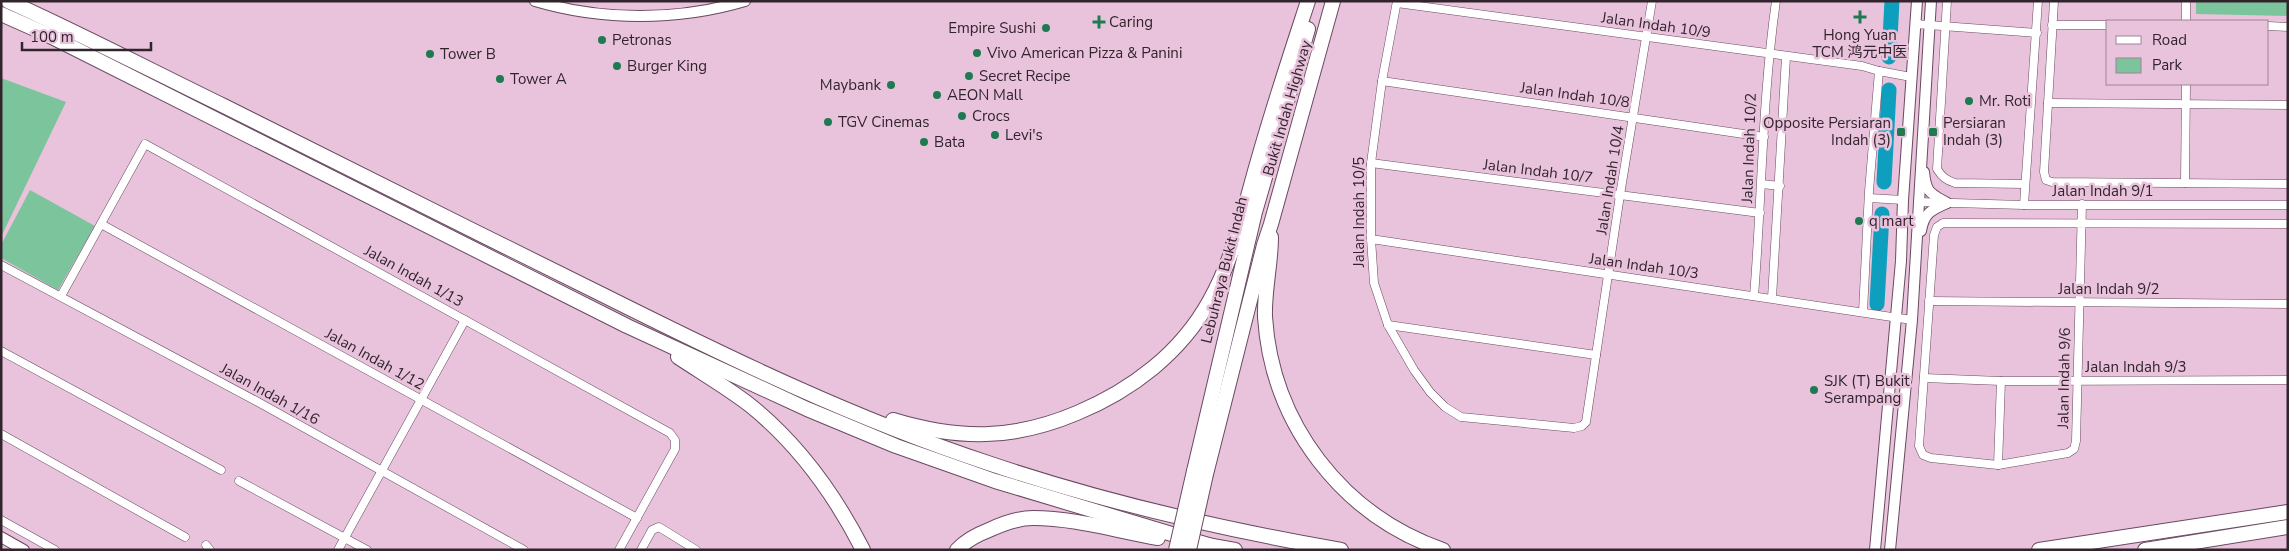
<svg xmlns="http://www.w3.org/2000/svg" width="2289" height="551" viewBox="0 0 2289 551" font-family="'Nunito Sans','Noto Sans SC',sans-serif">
	<rect width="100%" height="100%" fill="#e9c3dc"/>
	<g fill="#7cc49c">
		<path d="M2196,1H2288V16L2196,14Z"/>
		<path d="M1,78L66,102L1,237Z"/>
		<path d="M30,190L95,226L58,290L1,258V245Z"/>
	</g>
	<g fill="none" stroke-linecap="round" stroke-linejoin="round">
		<g stroke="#0f9fbe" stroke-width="15">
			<path d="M1889,57L1892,1"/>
			<path d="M1884,182L1889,90"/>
			<path d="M1877,304L1882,214"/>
		</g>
		<g stroke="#6a4a60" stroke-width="9">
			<g id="street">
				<path d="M1397,1L1382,81L1371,163V239L1374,283L1388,325L1414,370L1430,392L1445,407L1461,417L1574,428L1582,426L1586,422L1620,195L1652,1"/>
				<path d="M1947,1L1937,169C1942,177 1946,180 1955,183L2025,184"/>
				<path d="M2054,1L2044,172L2046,180L2052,182L2288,184"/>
				<path d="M1397,3L1862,66L1879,71L1911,77"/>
				<path d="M2186,21V1"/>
				<path d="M1915,24L2037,33"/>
				<path d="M2052,25H2108"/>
				<path d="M2268,26L2288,27"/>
				<path d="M1382,81L1764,137"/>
				<path d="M2048,103L2288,105"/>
				<path d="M1371,163L1760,213"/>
				<path d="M2185,183L2186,84"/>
				<path d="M1762,184L1780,186"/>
				<path d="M1869,198L1903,200"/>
				<path d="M1918,202L2024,205H2288"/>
				<path d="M2082,204C2080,283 2078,362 2076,441L2074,449L2068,453L1998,465L1931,458L1923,455L1919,446L1934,235L1937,227L1943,223L2288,224"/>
				<path d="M2024,205L2038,1"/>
				<path d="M101,224L637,518"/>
				<path d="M1371,239L1912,320"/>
				<path d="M1,265L258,402L524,550"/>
				<path d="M61,296L145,144L670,433L675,440V449L619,550"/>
				<path d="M1754,296C1762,198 1762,99 1776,1"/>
				<path d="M1772,298L1786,57"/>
				<path d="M1929,301L2288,304"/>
				<path d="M1863,312L1869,191L1879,71"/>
				<path d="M1388,325L1596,355"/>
				<path d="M1,351L221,470"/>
				<path d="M1924,378L2001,381L2288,380"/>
				<path d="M1,434L185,537"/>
				<path d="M1998,465L2001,381"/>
				<path d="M239,481L367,550"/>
				<path d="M1,520L55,550"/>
				<path d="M206,545L210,550"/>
				<path d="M338,550L465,320"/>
				<path d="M641,550L652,530L659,527L696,550"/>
			</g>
		</g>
		<g stroke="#6a4a60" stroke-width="12">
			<g id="secondary">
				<path d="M535,1C602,21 678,21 745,1"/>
				<path d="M1924,172C1926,193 1930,193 1947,203"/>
				<path d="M1921,231C1924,213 1931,210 1947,203"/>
				<path d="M1,537L24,550"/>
				<path d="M1875,550L1901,261L1903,200L1917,1"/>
				<path d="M1890,550L1912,320L1931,1"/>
			</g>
		</g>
		<g stroke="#6a4a60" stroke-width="16">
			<g id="highway">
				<path d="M8,1C81,34 152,71 224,106C350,169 475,232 601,294C727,357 854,419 988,463C1103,502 1221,529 1341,550"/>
				<path d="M1,14L46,34L627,326L807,409L896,446L995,481L1215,547"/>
				<path d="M1271,237C1271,264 1264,291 1265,317C1272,424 1342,515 1443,550"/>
				<path d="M678,357C702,373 728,388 751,406C799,445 835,495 863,550"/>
				<path d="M893,420C959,440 1013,440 1077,413C1132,390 1181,353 1210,300C1235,256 1245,204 1259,157C1274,104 1291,53 1308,1"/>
				<path d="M1194,471L1255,212L1308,29"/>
				<path d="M1206,474L1264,245L1271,224L1333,1"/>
				<path d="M1207,545L1235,550"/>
				<path d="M957,550C966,540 976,535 989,530C1002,524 1018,518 1033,518C1075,518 1117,531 1158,538"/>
				<path d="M2039,550L2288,512"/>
				<path d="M2145,550L2288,527"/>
			</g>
		</g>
		<use href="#street" stroke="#fff" stroke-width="8"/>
		<use href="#secondary" stroke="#fff" stroke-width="10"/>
		<use href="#highway" stroke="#fff" stroke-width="14"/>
		<g stroke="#6a4a60" stroke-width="16" stroke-linecap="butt">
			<g id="highway-bridge">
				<path d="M1176,550L1194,471"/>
				<path d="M1189,550L1206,474"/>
			</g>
		</g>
		<use href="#highway-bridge" stroke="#fff" stroke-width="14"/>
	</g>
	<g fill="#1e7a50" stroke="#e9c3dc" stroke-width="2">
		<path d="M1857.5 9.5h5v5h5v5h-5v5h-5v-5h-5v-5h5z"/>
		<path d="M1096.5 14.5h5v5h5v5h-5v5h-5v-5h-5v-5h5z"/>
		<circle cx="1046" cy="28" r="5"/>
		<circle cx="602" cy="40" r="5"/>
		<circle cx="977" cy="53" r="5"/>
		<circle cx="430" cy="54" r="5"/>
		<circle cx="617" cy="66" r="5"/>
		<circle cx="969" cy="76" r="5"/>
		<circle cx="500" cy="79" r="5"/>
		<circle cx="891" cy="85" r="5"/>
		<circle cx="937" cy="95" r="5"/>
		<circle cx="1969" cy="101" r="5"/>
		<circle cx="962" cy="116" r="5"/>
		<circle cx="828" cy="122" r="5"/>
		<rect x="1896" y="127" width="10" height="10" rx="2.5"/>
		<rect x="1928" y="127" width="10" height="10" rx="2.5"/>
		<circle cx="995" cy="135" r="5"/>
		<circle cx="924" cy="142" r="5"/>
		<circle cx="1859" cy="221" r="5"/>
		<circle cx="1814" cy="390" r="5"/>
	</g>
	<g text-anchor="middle" stroke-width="5" stroke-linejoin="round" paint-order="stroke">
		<g font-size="15" fill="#32242d" stroke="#e9c3dc" text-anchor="start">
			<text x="1109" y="27">Caring</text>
			<text x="1036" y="33" text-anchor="end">Empire Sushi</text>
			<text x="1860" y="40" text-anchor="middle">Hong Yuan<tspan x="1860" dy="17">TCM 鸿元中医</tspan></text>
			<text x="612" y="45">Petronas</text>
			<text x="987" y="58">Vivo American Pizza &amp; Panini</text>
			<text x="440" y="59">Tower B</text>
			<text x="627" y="71">Burger King</text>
			<text x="979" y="81">Secret Recipe</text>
			<text x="510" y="84">Tower A</text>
			<text x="881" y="90" text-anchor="end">Maybank</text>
			<text x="947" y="100">AEON Mall</text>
			<text x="1979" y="106">Mr. Roti</text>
			<text x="972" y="121">Crocs</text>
			<text x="838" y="127">TGV Cinemas</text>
			<text x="1891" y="128" text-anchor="end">Opposite Persiaran<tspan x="1891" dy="17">Indah (3)</tspan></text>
			<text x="1943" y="128">Persiaran<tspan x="1943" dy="17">Indah (3)</tspan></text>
			<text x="1005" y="140">Levi's</text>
			<text x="934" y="147">Bata</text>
			<text x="1869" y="226">q mart</text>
			<text x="1824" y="386">SJK (T) Bukit<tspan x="1824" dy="17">Serampang</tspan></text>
		</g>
		<g font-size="15" fill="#32242d" stroke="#e9c3dc">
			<text transform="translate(1656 25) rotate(8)" y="5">Jalan Indah 10/9</text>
			<text transform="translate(1575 95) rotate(8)" y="5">Jalan Indah 10/8</text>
			<text transform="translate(1287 108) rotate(-74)" y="5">Bukit Indah Highway</text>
			<text transform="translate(1749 148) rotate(-88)" y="5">Jalan Indah 10/2</text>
			<text transform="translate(1538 171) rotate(7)" y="5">Jalan Indah 10/7</text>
			<text transform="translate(1610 180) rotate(-81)" y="5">Jalan Indah 10/4</text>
			<text x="2103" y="196">Jalan Indah 9/1</text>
			<text transform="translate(1359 212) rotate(-90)" y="5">Jalan Indah 10/5</text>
			<text transform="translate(1644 266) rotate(8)" y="5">Jalan Indah 10/3</text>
			<text transform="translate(1224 270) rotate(-76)" y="5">Lebuhraya Bukit Indah</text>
			<text transform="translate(414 276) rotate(29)" y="5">Jalan Indah 1/13</text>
			<text x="2109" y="294">Jalan Indah 9/2</text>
			<text transform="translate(375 359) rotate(29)" y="5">Jalan Indah 1/12</text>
			<text x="2136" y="372">Jalan Indah 9/3</text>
			<text transform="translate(2064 378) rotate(-89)" y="5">Jalan Indah 9/6</text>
			<text transform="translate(270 394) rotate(29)" y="5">Jalan Indah 1/16</text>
		</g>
	</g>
	<rect width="2289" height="551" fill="none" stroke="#32242d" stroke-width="5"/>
	<rect x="2106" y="20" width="162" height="65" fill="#e9c3dc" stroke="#a08396"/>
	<rect x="2116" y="36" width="25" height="8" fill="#ffffff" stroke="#a08396"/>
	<text x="2152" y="45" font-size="15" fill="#32242d">Road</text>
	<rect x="2116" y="58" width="25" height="15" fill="#7cc49c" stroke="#a08396"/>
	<text x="2152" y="70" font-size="15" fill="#32242d">Park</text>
	<path d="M22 42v8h129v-8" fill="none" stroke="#32242d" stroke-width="2.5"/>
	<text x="30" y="42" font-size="15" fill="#32242d" stroke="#e9c3dc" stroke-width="4" paint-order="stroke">100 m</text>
</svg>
